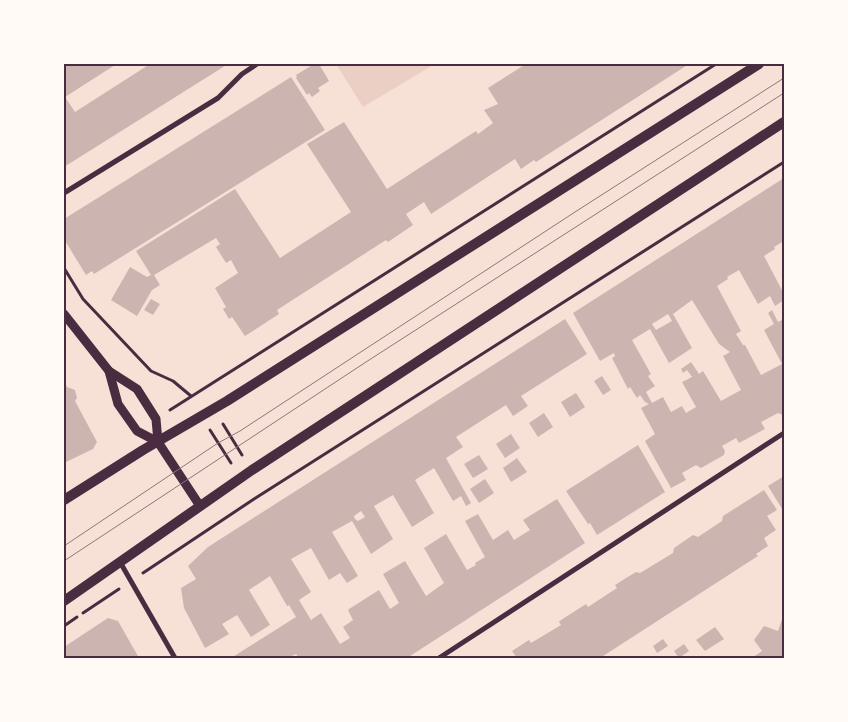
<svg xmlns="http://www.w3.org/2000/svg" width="848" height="722" viewBox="0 0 848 722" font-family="Roboto,sans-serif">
	<rect width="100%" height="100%" fill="#f7e1d7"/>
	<path fill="#ebcfc5" d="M336,64H435L363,107Z"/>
	<g fill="#ccb4b1" fill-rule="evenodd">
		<path d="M64,64H114L115,65L65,97L75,112L150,64H228L64,167Z"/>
		<path d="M314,64H319L329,81L318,88L320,91L312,97L309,93L307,95L296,78L297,77L296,75Z"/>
		<path d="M526,64H689L536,162L534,160L521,169L515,159L431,214L424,202L406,214L413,225L388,242L386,240L277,310L279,314L245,336L232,317L229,319L223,309L226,307L215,288L238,273L231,260L226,263L216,247L220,244L216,238L154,275L160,285L152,290L137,316L111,300L130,267L147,277L151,275L136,251L235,189L280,258L351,212L307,144L344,122L387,189L476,131L478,134L493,123L484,110L498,104L488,88Z"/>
		<path d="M291,77L325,130L94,274L92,271L86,275L64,239V219Z"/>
		<path d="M784,178V241L774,247L775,249L764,256L784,294V300L775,306L770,296L758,304L739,270L727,277L728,279L717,286L741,331L736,334L743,345H745L761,375L782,364L764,330L774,324L768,313L772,310L778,322L784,319V414L783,415L778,413L761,422L765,429L739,443L736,438L722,446L725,451L724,455L701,468L696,465L682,473L686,480L671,488L645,441L655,434L641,408L649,404L645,402L640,395L637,398L630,387L628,389L612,358L615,356L614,353L600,361L573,313ZM692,300L719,344L730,352L723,356L741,390L721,401L703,371L699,374L691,362L681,369L683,373L687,370L692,377L682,382L696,407L686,413L682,406L671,412L663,397L652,403L646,392L655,386L648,376L651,374L632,340L650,329L669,363L692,348L673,314ZM668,314L672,321L656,330L652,324Z"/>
		<path d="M151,299L160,304L153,315L144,310Z"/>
		<path d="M565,319L587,354L521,396L528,406L513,416L506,405L456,437L463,447L446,458L471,503L466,506L461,496L453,501L434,468L415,480L434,513L412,527L393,495L374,506L393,539L371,554L352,521L332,532L358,576L347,583L340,573L329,580L311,548L291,559L311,592L299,600L311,620L321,613L340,644L350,638L343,627L353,620L348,610L349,609L379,590L390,609L399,603L383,574L405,561L426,596L444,583L424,548L446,534L467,570L476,565L475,563L485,557L465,521L478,514L493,540L508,530L514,540L530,530L523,520L557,499L585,543L407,658H299L296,654L288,658H231L296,617L289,605L287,606L270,576L249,590L270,625L251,637L237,615L222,624L229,634L205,648L184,608L181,588L196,579L188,566L208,547ZM361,511L365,517L358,521L355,519L354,516Z"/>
		<path d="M602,376L611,390L603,395L594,381Z"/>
		<path d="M64,380L67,387L75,390L77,398L75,401L97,442L93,449L64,463Z"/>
		<path d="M576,393L585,407L570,417L561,402Z"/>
		<path d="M544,413L553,427L538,437L529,423Z"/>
		<path d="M511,434L520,448L505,458L496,444Z"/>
		<path d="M638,445L665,492L597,535L590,523L588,524L566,491Z"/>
		<path d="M479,455L488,469L473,478L464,464Z"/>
		<path d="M517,458L527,472L511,482L503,468Z"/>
		<path d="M784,476V512L768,486Z"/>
		<path d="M485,479L494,493L479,503L470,489Z"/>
		<path d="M764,490L777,510L767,516L776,530L764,538L768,546L756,554L758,556L600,658H517L512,651L529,640L531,643L561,625L559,622L561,620L586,604L588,607L617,588L615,585L626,578L636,572L640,573L673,553L674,548L693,535L698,537L722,521L723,516Z"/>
		<path d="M784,613V658H752L762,651L754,640L764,626L778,631Z"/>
		<path d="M108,618L118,621L139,658H64V647Z"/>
		<path d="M715,627L724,639L705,651L696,640Z"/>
		<path d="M663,639L668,646L657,653L653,646Z"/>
		<path d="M684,644L689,651L679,658L674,651Z"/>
	</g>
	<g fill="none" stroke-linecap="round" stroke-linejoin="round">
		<g stroke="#4a2c40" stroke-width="3">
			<path d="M64,268L83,299L151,371L173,381L191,396"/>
			<path d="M170,410L716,64"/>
			<path d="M223,424L242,455"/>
			<path d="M210,430L231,463"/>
			<path d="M143,573L254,499L784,162"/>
			<path d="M83,613L119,589"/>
			<path d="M64,626L77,617"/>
		</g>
		<g stroke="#4a2c40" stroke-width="5">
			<path d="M64,193L218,98L242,74L257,64"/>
			<path d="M120,562L175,658"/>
			<path d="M439,658L784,433"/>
		</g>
		<g stroke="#4a2c40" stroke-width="9">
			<path d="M64,314L109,371L137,389L156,419L158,442L200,506"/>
			<path d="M109,371L118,404L137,431L158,442"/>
		</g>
		<g stroke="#4a2c40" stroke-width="10">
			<path d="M64,500L143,450L227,401L759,64"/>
			<path d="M64,601L252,470L784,122"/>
		</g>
		<g stroke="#8f747c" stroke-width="1">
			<path d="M64,546L218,443L240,431L575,212L784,78"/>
			<path d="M64,561L366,362L784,93"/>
		</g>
	</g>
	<rect width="848" height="722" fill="none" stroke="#fffaf5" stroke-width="130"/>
	<rect x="65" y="65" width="718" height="592" fill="none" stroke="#4a2c40" stroke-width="2"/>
</svg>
